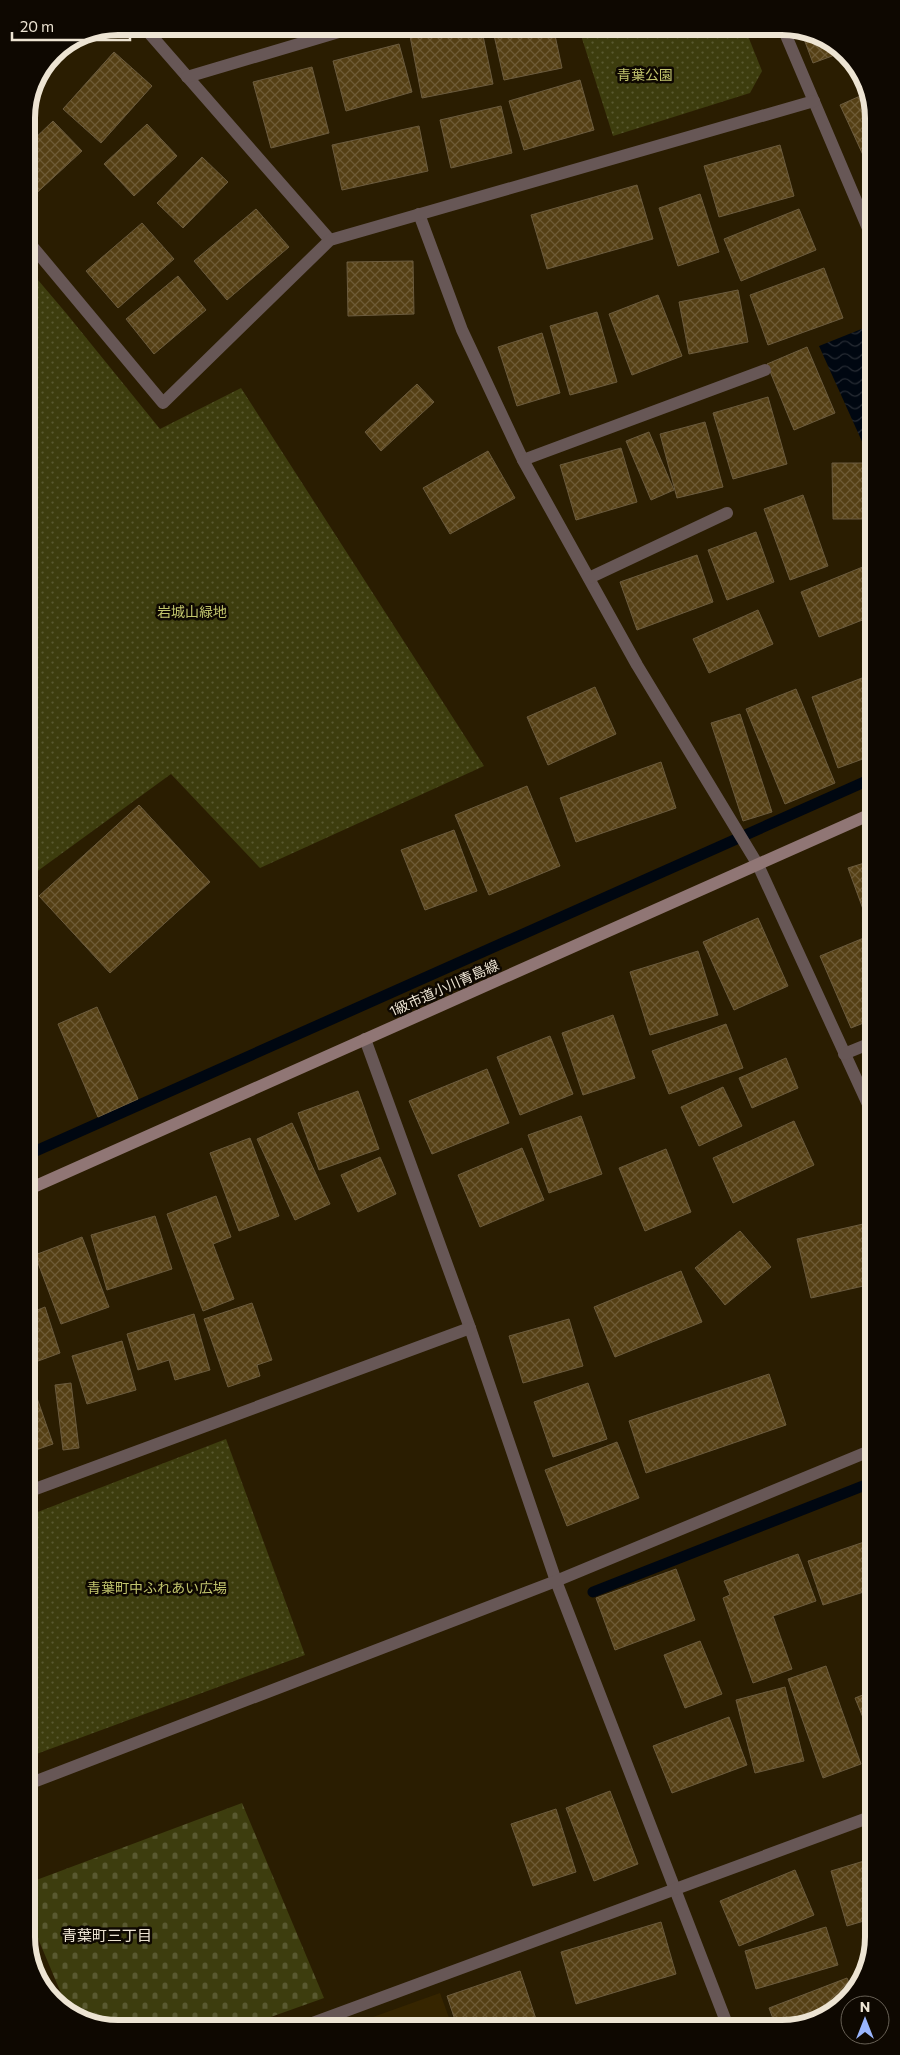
<svg xmlns="http://www.w3.org/2000/svg" width="900" height="2055" viewBox="0 0 900 2055" font-family="Commissioner,'Noto Sans JP',sans-serif">
	<defs>
		<pattern id="cemetery-stones" width="16" height="16" patternUnits="userSpaceOnUse" patternTransform="scale(1.25)"><rect width="16" height="16" fill="#3d3d0e"/><path d="M2 7V4a2 2 0 0 1 4 0v3zM10 15v-3a2 2 0 0 1 4 0v3z" fill="#595930"/></pattern>
		<pattern id="park-dots" width="8" height="8" patternUnits="userSpaceOnUse" patternTransform="scale(1.25)"><rect width="8" height="8" fill="#3d3d0e"/><path d="M2 2h.1M6 6h.1" fill="none" stroke="#595930" stroke-width="1.8" stroke-linecap="round"/></pattern>
		<pattern id="water-waves" width="16" height="10" patternUnits="userSpaceOnUse" patternTransform="scale(1.25)"><rect width="16" height="10" fill="#000711"/><path d="M0 5q4-4 8 0t8 0" fill="none" stroke="#262b33"/></pattern>
		<pattern id="building-cross-hatch" width="8" height="8" patternUnits="userSpaceOnUse" patternTransform="scale(1.25)"><rect width="8" height="8" fill="#554015"/><path d="M0 0l8 8M0 8l8-8" fill="none" stroke="#6e5b36"/></pattern>
	</defs>
	<rect width="100%" height="100%" fill="#2a1d01"/>
	<path fill="#362500" d="M440,1993L452,2026L345,2027Z"/>
	<path fill="url(#cemetery-stones)" d="M242,1803L324,1998L240,2028L112,2029L69,2012L31,1922V1882Z"/>
	<g fill="url(#park-dots)">
		<path d="M578,26H744L762,71L750,93L613,136Z"/>
		<path d="M27,267L66,313L160,429L241,388L484,766L260,868L171,774L28,878Z"/>
		<path d="M226,1439L305,1655L31,1756L30,1515Z"/>
	</g>
	<path fill="url(#water-waves)" d="M869,326L870,446H864L819,346Z"/>
	<g fill="none" stroke-linecap="round" stroke-linejoin="round">
		<g stroke="#000711" stroke-width="11">
			<path d="M29,1154L871,779"/>
			<path d="M593,1592L873,1482"/>
		</g>
	</g>
	<g fill="url(#building-cross-hatch)" stroke="#6b5b3e">
		<path d="M456,26H481L493,84L422,98L410,36Z"/>
		<path d="M492,26H553L562,68L504,80Z"/>
		<path d="M801,31L838,45L843,52L813,63Z"/>
		<path d="M71,41L72,46L60,48Z"/>
		<path d="M399,44L412,92L346,111L333,61Z"/>
		<path d="M114,52L152,86L101,143L63,109Z"/>
		<path d="M312,67L329,133L271,148L253,82Z"/>
		<path d="M580,80L594,130L524,150L509,101Z"/>
		<path d="M869,92V168L840,105Z"/>
		<path d="M501,106L512,153L451,168L440,120Z"/>
		<path d="M53,121L82,151L29,200L27,197V146Z"/>
		<path d="M147,124L177,156L134,196L104,164Z"/>
		<path d="M419,126L428,171L342,190L332,145Z"/>
		<path d="M780,145L794,196L719,217L704,166Z"/>
		<path d="M202,157L228,182L183,228L157,203Z"/>
		<path d="M637,185L653,239L547,269L531,215Z"/>
		<path d="M700,194L719,252L678,266L659,208Z"/>
		<path d="M256,209L289,247L227,300L194,261Z"/>
		<path d="M799,209L816,250L741,281L724,239Z"/>
		<path d="M142,223L174,259L118,308L86,271Z"/>
		<path d="M413,261L414,314L348,316L347,262Z"/>
		<path d="M824,268L843,318L768,345L750,295Z"/>
		<path d="M178,276L206,310L154,354L126,319Z"/>
		<path d="M738,290L748,342L689,354L679,302Z"/>
		<path d="M658,295L682,356L632,375L609,314Z"/>
		<path d="M597,312L617,382L570,395L550,326Z"/>
		<path d="M542,333L560,393L517,406L498,347Z"/>
		<path d="M807,347L835,413L794,430L767,364Z"/>
		<path d="M417,384L434,402L381,451L365,432Z"/>
		<path d="M768,397L787,464L733,479L713,413Z"/>
		<path d="M705,422L723,487L677,498L660,434Z"/>
		<path d="M649,432L674,490L651,500L626,441Z"/>
		<path d="M621,448L637,502L576,520L560,465Z"/>
		<path d="M488,451L515,498L450,534L423,488Z"/>
		<path d="M832,463H870V519H833Z"/>
		<path d="M803,495L828,566L790,580L764,509Z"/>
		<path d="M756,532L774,582L727,600L708,550Z"/>
		<path d="M697,555L713,602L637,630L620,582Z"/>
		<path d="M870,564V617L819,637L801,592Z"/>
		<path d="M758,610L773,644L709,673L693,639Z"/>
		<path d="M870,675L871,756L838,768L812,697Z"/>
		<path d="M595,687L616,734L548,765L527,717Z"/>
		<path d="M796,689L835,783L785,804L746,709Z"/>
		<path d="M740,714L772,812L743,821L711,723Z"/>
		<path d="M661,762L676,808L576,842L560,798Z"/>
		<path d="M527,786L560,866L489,895L455,815Z"/>
		<path d="M139,805L210,882L110,973L39,896Z"/>
		<path d="M454,830L477,891L425,910L401,850Z"/>
		<path d="M871,861V918L867,920L848,868Z"/>
		<path d="M758,918L788,986L734,1010L703,942Z"/>
		<path d="M871,935V1020L851,1028L820,956Z"/>
		<path d="M698,951L718,1015L650,1035L630,972Z"/>
		<path d="M97,1007L138,1099L98,1117L58,1024Z"/>
		<path d="M613,1015L635,1078L583,1095L562,1033Z"/>
		<path d="M726,1024L743,1068L669,1094L652,1051Z"/>
		<path d="M550,1036L573,1094L520,1115L497,1057Z"/>
		<path d="M786,1058L798,1088L752,1108L739,1078Z"/>
		<path d="M487,1069L509,1123L432,1154L409,1101Z"/>
		<path d="M871,1070V1082L867,1072Z"/>
		<path d="M723,1087L742,1126L699,1146L681,1107Z"/>
		<path d="M358,1091L379,1149L319,1170L298,1113Z"/>
		<path d="M581,1116L602,1174L549,1193L528,1135Z"/>
		<path d="M794,1121L814,1165L733,1203L713,1158Z"/>
		<path d="M292,1123L330,1204L295,1220L257,1139Z"/>
		<path d="M250,1138L279,1216L239,1231L210,1153Z"/>
		<path d="M522,1148L544,1200L480,1227L458,1175Z"/>
		<path d="M666,1149L691,1212L645,1231L619,1168Z"/>
		<path d="M380,1157L396,1194L358,1212L341,1175Z"/>
		<path d="M216,1196L231,1237L213,1244L234,1299L203,1311L167,1214Z"/>
		<path d="M155,1216L172,1269L107,1290L91,1235Z"/>
		<path d="M872,1222V1284L811,1298L797,1239Z"/>
		<path d="M740,1231L771,1267L725,1305L695,1268Z"/>
		<path d="M82,1237L109,1307L61,1324L35,1255Z"/>
		<path d="M681,1271L702,1322L615,1357L594,1307Z"/>
		<path d="M29,1279L36,1286L29,1293Z"/>
		<path d="M252,1303L272,1360L257,1365L260,1376L228,1387L204,1319Z"/>
		<path d="M45,1307L60,1353L30,1364V1313Z"/>
		<path d="M194,1314L210,1370L175,1380L169,1360L138,1370L127,1334Z"/>
		<path d="M569,1319L583,1366L523,1383L509,1336Z"/>
		<path d="M122,1341L136,1390L87,1404L72,1356Z"/>
		<path d="M769,1374L786,1425L646,1473L629,1421Z"/>
		<path d="M872,1375V1401L864,1379Z"/>
		<path d="M71,1383L79,1448L63,1450L55,1385Z"/>
		<path d="M588,1383L607,1439L553,1457L534,1402Z"/>
		<path d="M36,1395L53,1444L30,1452V1397Z"/>
		<path d="M617,1442L639,1498L567,1526L545,1470Z"/>
		<path d="M873,1539V1589L823,1605L808,1561Z"/>
		<path d="M798,1554L816,1601L773,1616L792,1669L753,1683L723,1598L730,1595L724,1581Z"/>
		<path d="M676,1569L695,1620L615,1650L596,1598Z"/>
		<path d="M700,1641L722,1694L685,1708L664,1655Z"/>
		<path d="M826,1666L861,1764L823,1778L788,1679Z"/>
		<path d="M785,1687L804,1761L755,1773L736,1700Z"/>
		<path d="M873,1691V1742L855,1698Z"/>
		<path d="M729,1717L747,1765L672,1793L653,1746Z"/>
		<path d="M610,1791L638,1864L594,1881L566,1808Z"/>
		<path d="M556,1809L576,1872L533,1886L511,1824Z"/>
		<path d="M874,1858V1918L847,1926L831,1871Z"/>
		<path d="M795,1870L814,1915L739,1946L720,1901Z"/>
		<path d="M661,1922L676,1974L576,2004L561,1952Z"/>
		<path d="M826,1927L838,1965L756,1989L745,1951Z"/>
		<path d="M520,1971L538,2025L457,2026L447,1996Z"/>
		<path d="M847,1978L853,1992L812,2024H775L769,2008Z"/>
	</g>
	<g fill="none" stroke-linecap="round" stroke-linejoin="round">
		<g stroke="#675756" stroke-width="12">
			<path d="M143,26L330,240"/>
			<path d="M782,26L869,231"/>
			<path d="M187,77L359,26"/>
			<path d="M419,214L462,330L523,460L765,370"/>
			<path d="M27,240L163,403L330,240L814,101"/>
			<path d="M523,460L637,665L758,865L872,1113"/>
			<path d="M589,578L727,513"/>
			<path d="M365,1039L470,1328L556,1581L727,2024"/>
			<path d="M844,1054L871,1043"/>
			<path d="M30,1491L470,1328"/>
			<path d="M31,1783L556,1581L872,1450"/>
			<path d="M31,1958L41,1981"/>
			<path d="M302,2027L873,1816"/>
		</g>
		<path stroke="#907675" stroke-width="12" d="M29,1189L871,814"/>
	</g>
	<g text-anchor="middle" stroke-width="5" stroke-linejoin="round" paint-order="stroke">
		<g font-size="14" fill="#c2c56d" stroke="#0e0801">
			<text x="645" y="80">青葉公園</text>
			<text x="192" y="617">岩城山緑地</text>
			<text x="157" y="1593">青葉町中ふれあい広場</text>
		</g>
		<g font-size="14" fill="#ede4d3" stroke="#0e0801">
			<text transform="translate(444 988) rotate(-24)" y="5">1級市道小川青島線</text>
		</g>
		<g font-size="15" fill="#ede4d3" stroke="#0e0801">
			<text x="107" y="1941">青葉町三丁目</text>
		</g>
	</g>
	<path d="M0 0H900V2055H0ZM118 35H782A83 83 0 0 1 865 118V1937A83 83 0 0 1 782 2020H118A83 83 0 0 1 35 1937V118A83 83 0 0 1 118 35Z" fill="#0e0801" fill-rule="evenodd"/>
	<path fill="none" stroke="#ede4d3" stroke-width="6" d="M118 35H782A83 83 0 0 1 865 118V1937A83 83 0 0 1 782 2020H118A83 83 0 0 1 35 1937V118A83 83 0 0 1 118 35Z"/>
	<g transform="translate(865 2020)"><circle r="24" fill="#0e0801" stroke="#676055"/>
	<path d="M0-4L9 19L0 12L-9 19Z" fill="#99b5fd"/>
	<text y="-8" font-size="14" font-weight="bold" text-anchor="middle" fill="#ede4d3">N</text>
	</g>
	<path d="M12 32v8h118v-8" fill="none" stroke="#ede4d3" stroke-width="2.5"/>
	<text x="20" y="32" font-size="15" fill="#ede4d3" stroke="#0e0801" stroke-width="4" paint-order="stroke">20 m</text>
</svg>
